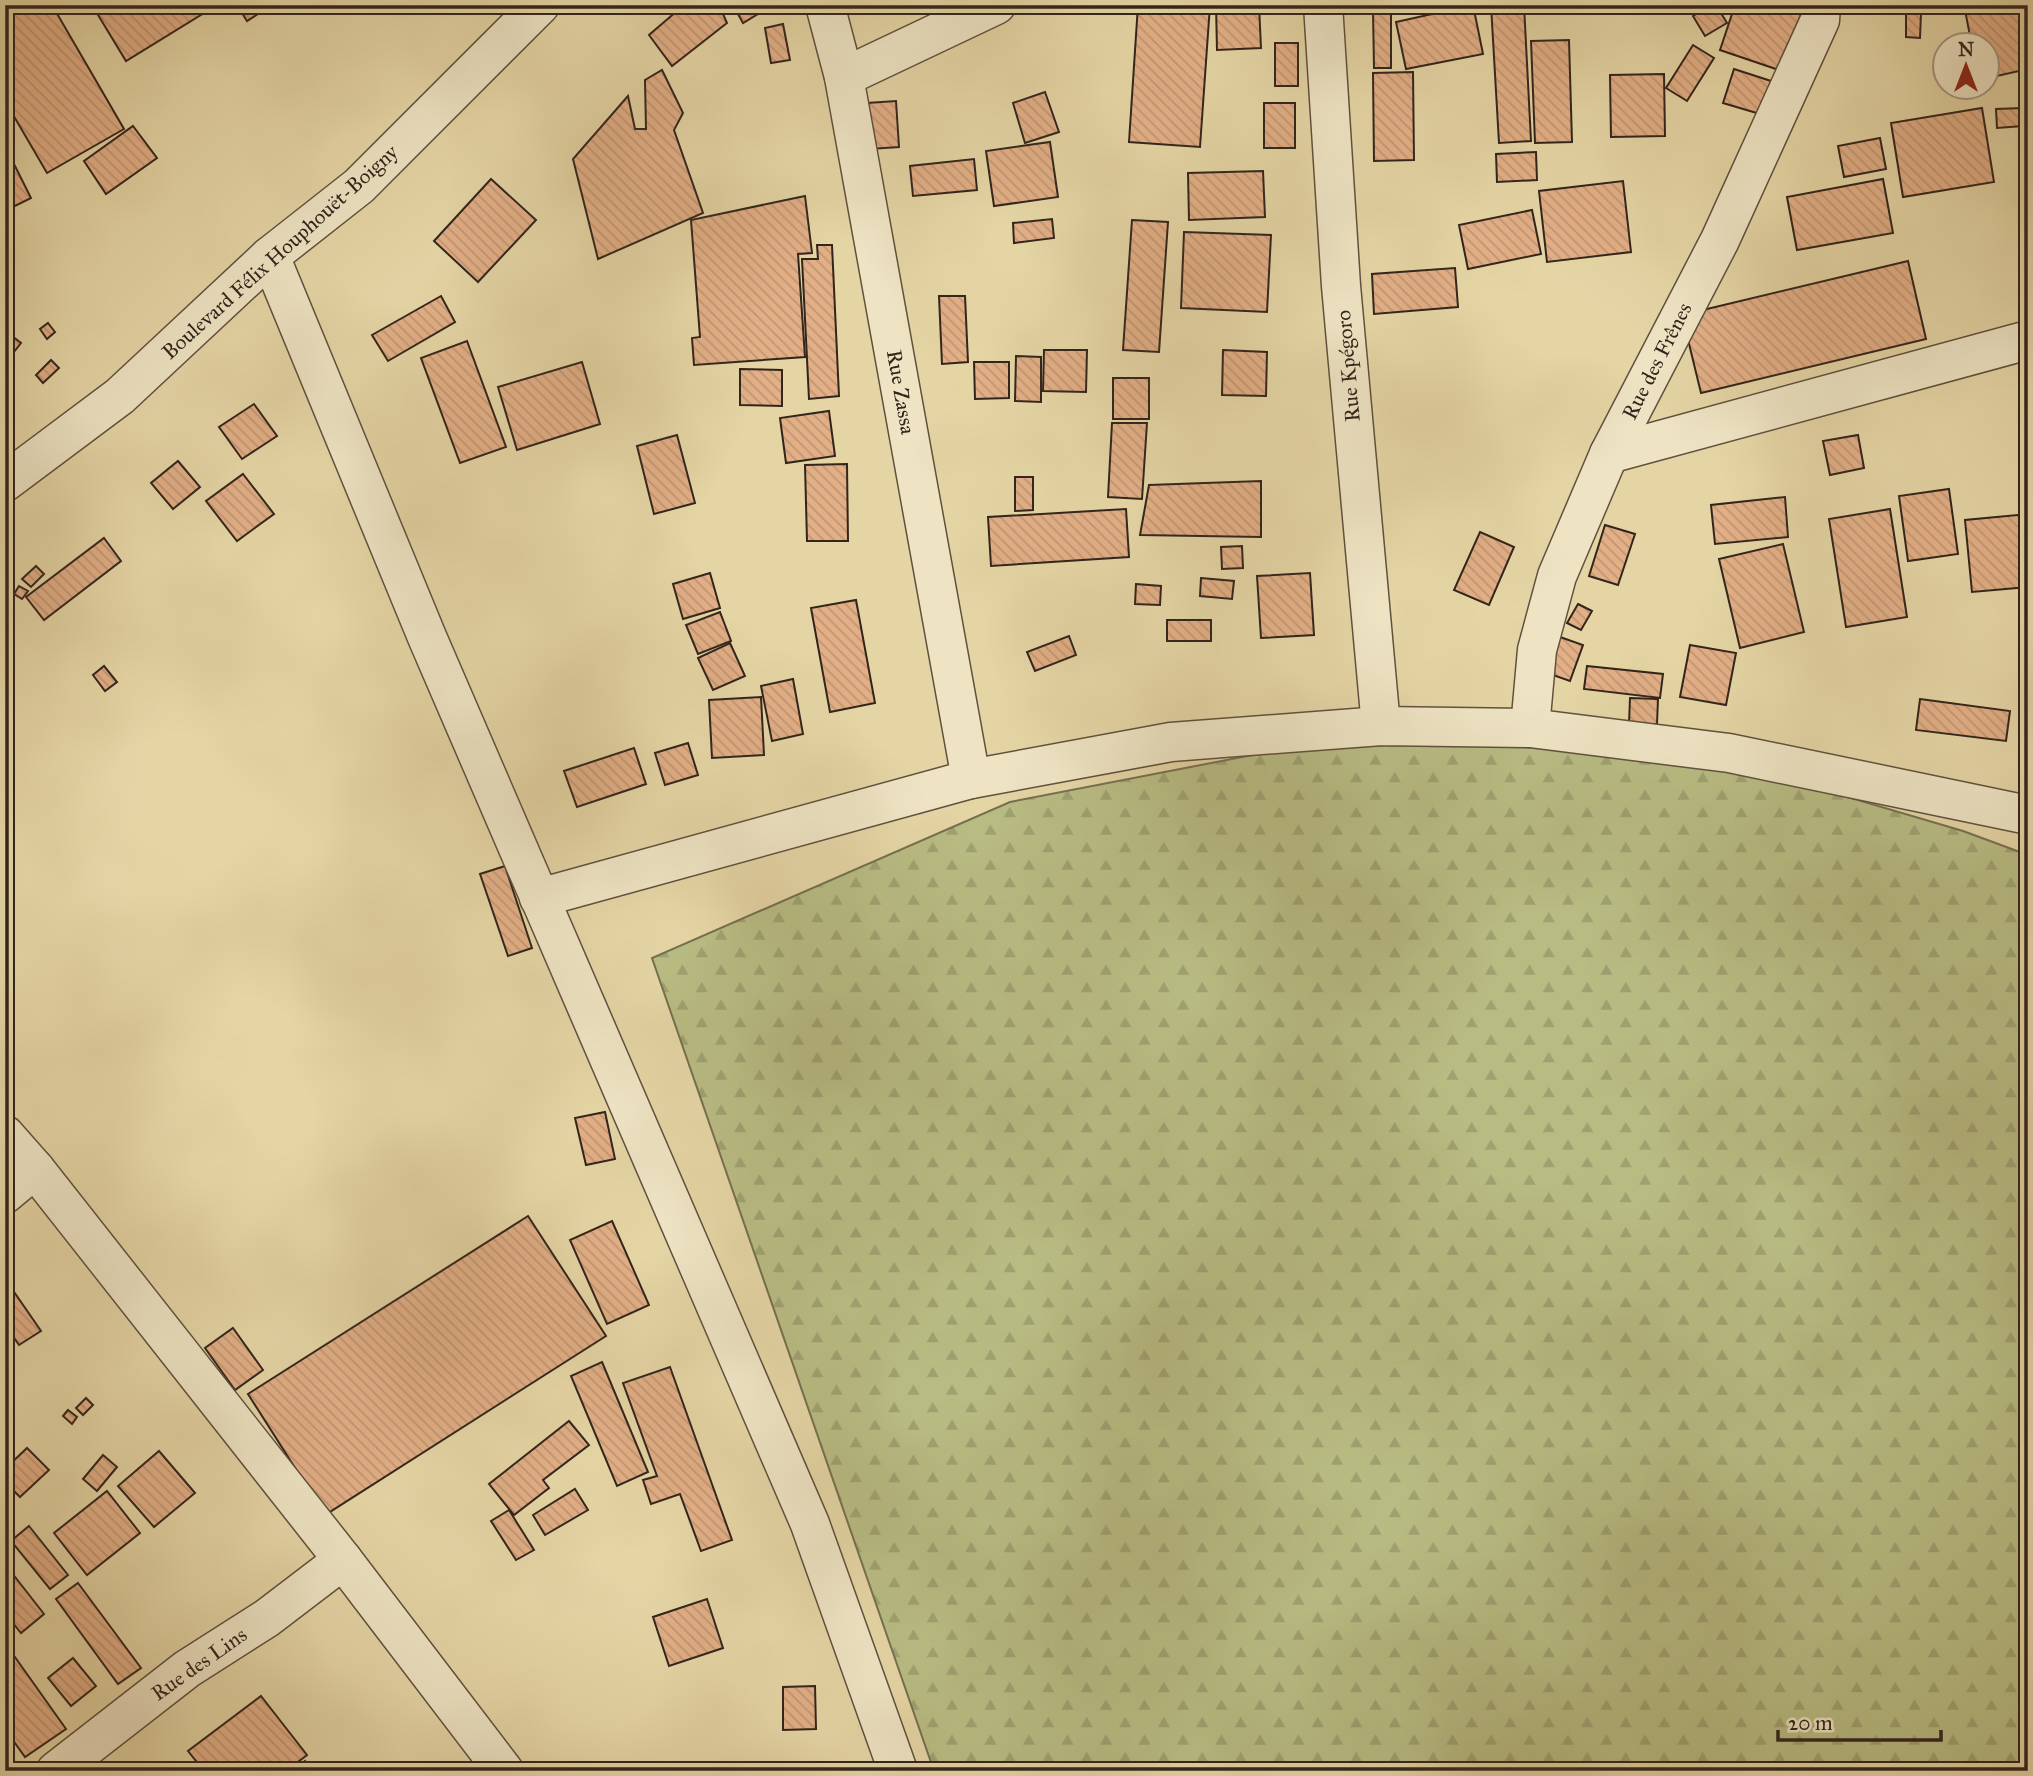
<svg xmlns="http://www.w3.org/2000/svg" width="2033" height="1776" viewBox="0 0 2033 1776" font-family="'IM FELL Great Primer',serif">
	<defs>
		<pattern id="forest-firs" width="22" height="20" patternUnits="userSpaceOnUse" patternTransform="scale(1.75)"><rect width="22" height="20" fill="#b8bc83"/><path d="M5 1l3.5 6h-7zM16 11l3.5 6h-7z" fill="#9fa171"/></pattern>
		<pattern id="building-back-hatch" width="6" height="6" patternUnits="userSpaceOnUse" patternTransform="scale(1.75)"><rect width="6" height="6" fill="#e2af86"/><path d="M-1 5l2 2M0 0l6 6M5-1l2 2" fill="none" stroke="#c29673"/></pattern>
	</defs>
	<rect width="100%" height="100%" fill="#e5d5a5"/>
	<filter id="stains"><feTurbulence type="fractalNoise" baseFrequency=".00286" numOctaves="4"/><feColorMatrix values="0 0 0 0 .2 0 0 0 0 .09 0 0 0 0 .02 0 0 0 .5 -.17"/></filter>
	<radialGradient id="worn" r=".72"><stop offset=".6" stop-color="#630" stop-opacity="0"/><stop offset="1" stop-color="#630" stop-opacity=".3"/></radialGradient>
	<path fill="url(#forest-firs)" stroke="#757050" stroke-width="2" d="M1532,743L1729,762L1963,831L2028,855V1771H934L652,958L1010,802L1304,745Z"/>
	<g fill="url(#building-back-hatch)" stroke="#32251c" stroke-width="2">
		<path d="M5,5H52L124,129L47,173L5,101Z"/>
		<path d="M92,5H217L126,61Z"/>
		<path d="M237,5H272L247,21Z"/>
		<path d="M684,5H719L727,23L672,66L649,35Z"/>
		<path d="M733,5H773L743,23Z"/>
		<path d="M1138,5H1210L1200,147L1129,142Z"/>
		<path d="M1216,5H1259L1261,48L1217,50Z"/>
		<path d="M1473,5L1483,54L1406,69L1396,22Z"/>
		<path d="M1491,5H1524L1531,141L1499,143Z"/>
		<path d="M1710,5H1716L1727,23L1705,36L1693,16Z"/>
		<path d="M1735,5H1804L1782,71L1720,50Z"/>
		<path d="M1964,5H2028V69L1988,78V46H1972Z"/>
		<path d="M1373,11H1391V68H1374Z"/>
		<path d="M1906,13H1921L1920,38L1906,37Z"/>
		<path d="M783,24L790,60L771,63L765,28Z"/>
		<path d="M1569,40L1572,142L1535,143L1531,41Z"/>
		<rect x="1275" y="43" width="23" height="43"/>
		<path d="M1693,45L1714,58L1687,101L1666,88Z"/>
		<path d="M1734,69L1771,81L1760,114L1723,103Z"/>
		<path d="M662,70L683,113L674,130L703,213L598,259L573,159L628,96L635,129H646L645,80Z"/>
		<path d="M1413,72L1414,160L1374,161L1373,73Z"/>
		<path d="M1664,74L1665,136L1611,137L1610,75Z"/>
		<path d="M1045,92L1059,132L1025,143L1013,103Z"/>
		<path d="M896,101L899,147L870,149L867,103Z"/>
		<rect x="1264" y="103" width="31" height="45"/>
		<path d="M1982,108L1994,182L1903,197L1891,123Z"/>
		<path d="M2022,108L2023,126L1997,128L1996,109Z"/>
		<path d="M133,126L157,158L106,194L84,161Z"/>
		<path d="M1880,138L1886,169L1844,177L1838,146Z"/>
		<path d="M1050,142L1058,197L994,206L986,151Z"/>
		<path d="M5,146L31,198L5,211Z"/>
		<path d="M1536,152L1537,180L1497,182L1496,154Z"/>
		<path d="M974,159L977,190L913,196L910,166Z"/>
		<path d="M1263,171L1265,217L1189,220L1188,173Z"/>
		<path d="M491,179L536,220L478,282L434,241Z"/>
		<path d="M1883,179L1893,233L1797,250L1787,197Z"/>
		<path d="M1623,181L1631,252L1547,262L1539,191Z"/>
		<path d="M805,196L812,253L798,254L805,357L694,365L692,338L700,337L691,220Z"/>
		<path d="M1532,210L1541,254L1468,269L1459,225Z"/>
		<path d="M1052,219L1054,238L1014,243L1013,223Z"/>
		<path d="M1132,220L1168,222L1159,352L1123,350Z"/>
		<path d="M1184,232L1271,235L1267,312L1181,308Z"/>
		<path d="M817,245H832L839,396L809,399L802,259H818Z"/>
		<path d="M1908,261L1926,339L1701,393L1682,315Z"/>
		<path d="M1455,268L1458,307L1374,314L1372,274Z"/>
		<path d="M441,296L455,322L388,361L372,335Z"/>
		<path d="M939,296H965L968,362L942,364Z"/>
		<path d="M48,323L55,332L47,339L40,329Z"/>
		<path d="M12,336L21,343L14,352L5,346Z"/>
		<path d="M467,341L506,447L460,463L421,358Z"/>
		<path d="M1044,350H1087L1086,392L1043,391Z"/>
		<path d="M1223,350L1267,352L1266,396L1222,395Z"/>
		<path d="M1016,356L1041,357V402L1015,401Z"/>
		<path d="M51,360L59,368L43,383L36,375Z"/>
		<path d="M582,362L600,424L517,450L498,387Z"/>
		<path d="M974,362H1009V398L975,399Z"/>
		<path d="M740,369L782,370V406L740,405Z"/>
		<rect x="1113" y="378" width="36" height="41"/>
		<path d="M254,404L277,436L242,459L219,427Z"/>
		<path d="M829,411L835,456L786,463L780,418Z"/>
		<path d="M1112,423H1147L1142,499L1108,497Z"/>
		<path d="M677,435L695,503L654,514L637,446Z"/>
		<path d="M1858,435L1864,468L1830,475L1823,441Z"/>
		<path d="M178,461L200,487L173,509L151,483Z"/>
		<path d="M847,464L848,541H807L805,465Z"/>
		<path d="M243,474L274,514L237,541L206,501Z"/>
		<path d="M1015,477H1033V510L1015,511Z"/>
		<path d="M1261,481V537L1140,535L1149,485Z"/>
		<path d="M1949,489L1958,554L1908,561L1899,496Z"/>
		<path d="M1785,497L1788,537L1715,544L1711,505Z"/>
		<path d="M1126,509L1129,557L991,566L988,517Z"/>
		<path d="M1890,509L1907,617L1846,627L1829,519Z"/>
		<path d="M2028,514V587L1972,592L1965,520Z"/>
		<path d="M1605,525L1635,534L1618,585L1589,576Z"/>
		<path d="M1480,532L1514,547L1489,605L1454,590Z"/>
		<path d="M104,538L121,561L44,620L26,597Z"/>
		<path d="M1783,544L1804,632L1740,648L1719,559Z"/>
		<path d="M1242,546L1243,568L1222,569L1221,547Z"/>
		<path d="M36,566L44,574L31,587L22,579Z"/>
		<path d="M710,573L720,608L683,619L673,584Z"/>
		<path d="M1310,573L1314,635L1261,638L1257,576Z"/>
		<path d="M1201,578L1234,581L1232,599L1200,596Z"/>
		<path d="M1136,584L1161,586L1160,605L1135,604Z"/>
		<path d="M19,586L28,591L22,599L14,594Z"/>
		<path d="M856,600L875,703L830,712L811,608Z"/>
		<path d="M1578,604L1592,611L1581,630L1567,623Z"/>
		<path d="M720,612L731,641L698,654L686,625Z"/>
		<rect x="1167" y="620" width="44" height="21"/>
		<path d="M1069,636L1076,655L1035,671L1027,652Z"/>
		<path d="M1560,637L1583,645L1570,681L1547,673Z"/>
		<path d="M730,643L745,676L713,690L698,658Z"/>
		<path d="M1690,645L1736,653L1726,705L1680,697Z"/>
		<path d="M104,666L117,682L105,691L93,675Z"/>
		<path d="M1587,666L1663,674L1660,698L1584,689Z"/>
		<path d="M793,679L803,734L772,741L761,686Z"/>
		<path d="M761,697L764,755L712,758L709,700Z"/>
		<path d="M1630,698L1658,699L1657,724H1629Z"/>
		<path d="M1920,699L2010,711L2006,741L1916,730Z"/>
		<path d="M688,743L698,775L665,785L655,753Z"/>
		<path d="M634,748L646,784L577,807L564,771Z"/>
		<path d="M505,866L532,948L508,956L480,874Z"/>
		<path d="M605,1112L615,1159L586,1165L575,1118Z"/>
		<path d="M528,1216L606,1336L325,1515L248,1394Z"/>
		<path d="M612,1221L649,1305L607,1324L570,1240Z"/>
		<path d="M10,1286L41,1331L19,1345L5,1325V1289Z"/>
		<path d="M233,1328L263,1370L235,1390L205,1348Z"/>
		<path d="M602,1362L648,1472L617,1486L571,1376Z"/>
		<path d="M670,1367L732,1540L701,1551L680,1494L651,1504L643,1480L657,1476L623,1383Z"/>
		<path d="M86,1398L93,1405L83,1415L76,1408Z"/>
		<path d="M68,1410L77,1417L72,1424L63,1416Z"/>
		<path d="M569,1421L589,1445L543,1480L549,1488L514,1515L489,1484Z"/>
		<path d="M27,1448L49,1470L20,1497L5,1482V1469Z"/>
		<path d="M159,1451L195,1493L154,1527L118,1486Z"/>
		<path d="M103,1455L117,1467L97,1491L83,1479Z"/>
		<path d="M575,1489L588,1510L545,1535L533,1515Z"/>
		<path d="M107,1491L140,1533L87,1575L54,1533Z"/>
		<path d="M509,1510L534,1550L516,1560L491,1521Z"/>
		<path d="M29,1526L68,1575L50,1589L11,1541Z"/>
		<path d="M5,1564L44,1614L21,1633L5,1613Z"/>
		<path d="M78,1583L141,1668L118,1684L56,1599Z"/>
		<path d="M707,1599L723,1648L669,1666L653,1617Z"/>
		<path d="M5,1643L66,1729L25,1757L5,1729Z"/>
		<path d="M73,1658L96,1686L71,1706L48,1678Z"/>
		<path d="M815,1686L816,1729L783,1730V1687Z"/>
		<path d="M261,1696L307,1755L286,1771H204L188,1751Z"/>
		<path d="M305,1761L312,1771H293Z"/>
	</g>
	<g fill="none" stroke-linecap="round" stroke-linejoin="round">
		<defs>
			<g id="minor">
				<path d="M825,5L844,77L971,779"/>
				<path d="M1323,5L1341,286L1381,726"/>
				<path d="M844,77L996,5"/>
				<path d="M270,256L427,637L810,1524L898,1771"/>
				<path d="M1609,454L2028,340"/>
				<path d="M5,482L120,396L270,256L359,186L540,5"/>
				<path d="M1530,728L1537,650L1557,576L1609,454L1720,240L1820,20L1821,5"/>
				<path d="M539,898L971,779L1171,742L1381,726L1530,728L1729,753L2028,815"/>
				<path d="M5,1135L35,1169L343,1560L504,1771"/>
				<path d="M5,1194L35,1169"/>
				<path d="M56,1771L187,1669L267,1618L343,1560"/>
			</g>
		</defs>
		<use href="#minor" stroke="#5f513e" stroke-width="41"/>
		<use href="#minor" stroke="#eee4c4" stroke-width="38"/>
	</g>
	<g text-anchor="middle" stroke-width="5" stroke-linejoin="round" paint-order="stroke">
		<g font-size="21" fill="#32251c" stroke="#eee4c4">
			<text transform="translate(280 252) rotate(-42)" y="7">Boulevard Félix Houphouët-Boigny</text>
			<text transform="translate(1657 361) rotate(-63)" y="7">Rue des Frênes</text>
			<text transform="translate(1348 366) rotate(-95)" y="7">Rue Kpégoro</text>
			<text transform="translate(901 392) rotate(80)" y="7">Rue Zassa</text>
			<text transform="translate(199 1664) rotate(-35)" y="7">Rue des Lins</text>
		</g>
	</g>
	<rect width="2033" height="1776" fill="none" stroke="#e5d5a5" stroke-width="28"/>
	<rect x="7" y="7" width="2019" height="1762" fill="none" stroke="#32251c" stroke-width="3.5"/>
	<rect x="14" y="14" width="2005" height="1748" fill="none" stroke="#32251c" stroke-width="2"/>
	<g transform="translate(1966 66)"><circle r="33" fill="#eee4c4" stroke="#a39881" stroke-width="2"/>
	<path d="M0-5L12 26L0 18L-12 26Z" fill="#8f2418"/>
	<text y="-10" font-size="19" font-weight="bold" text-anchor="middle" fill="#32251c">N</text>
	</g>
	<path d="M1778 1730v10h163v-10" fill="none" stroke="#32251c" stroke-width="3.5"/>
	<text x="1788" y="1730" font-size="21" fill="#32251c" stroke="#eee4c4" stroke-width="5" paint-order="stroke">20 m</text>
	<rect width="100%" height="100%" filter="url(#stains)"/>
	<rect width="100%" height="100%" fill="url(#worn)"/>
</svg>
